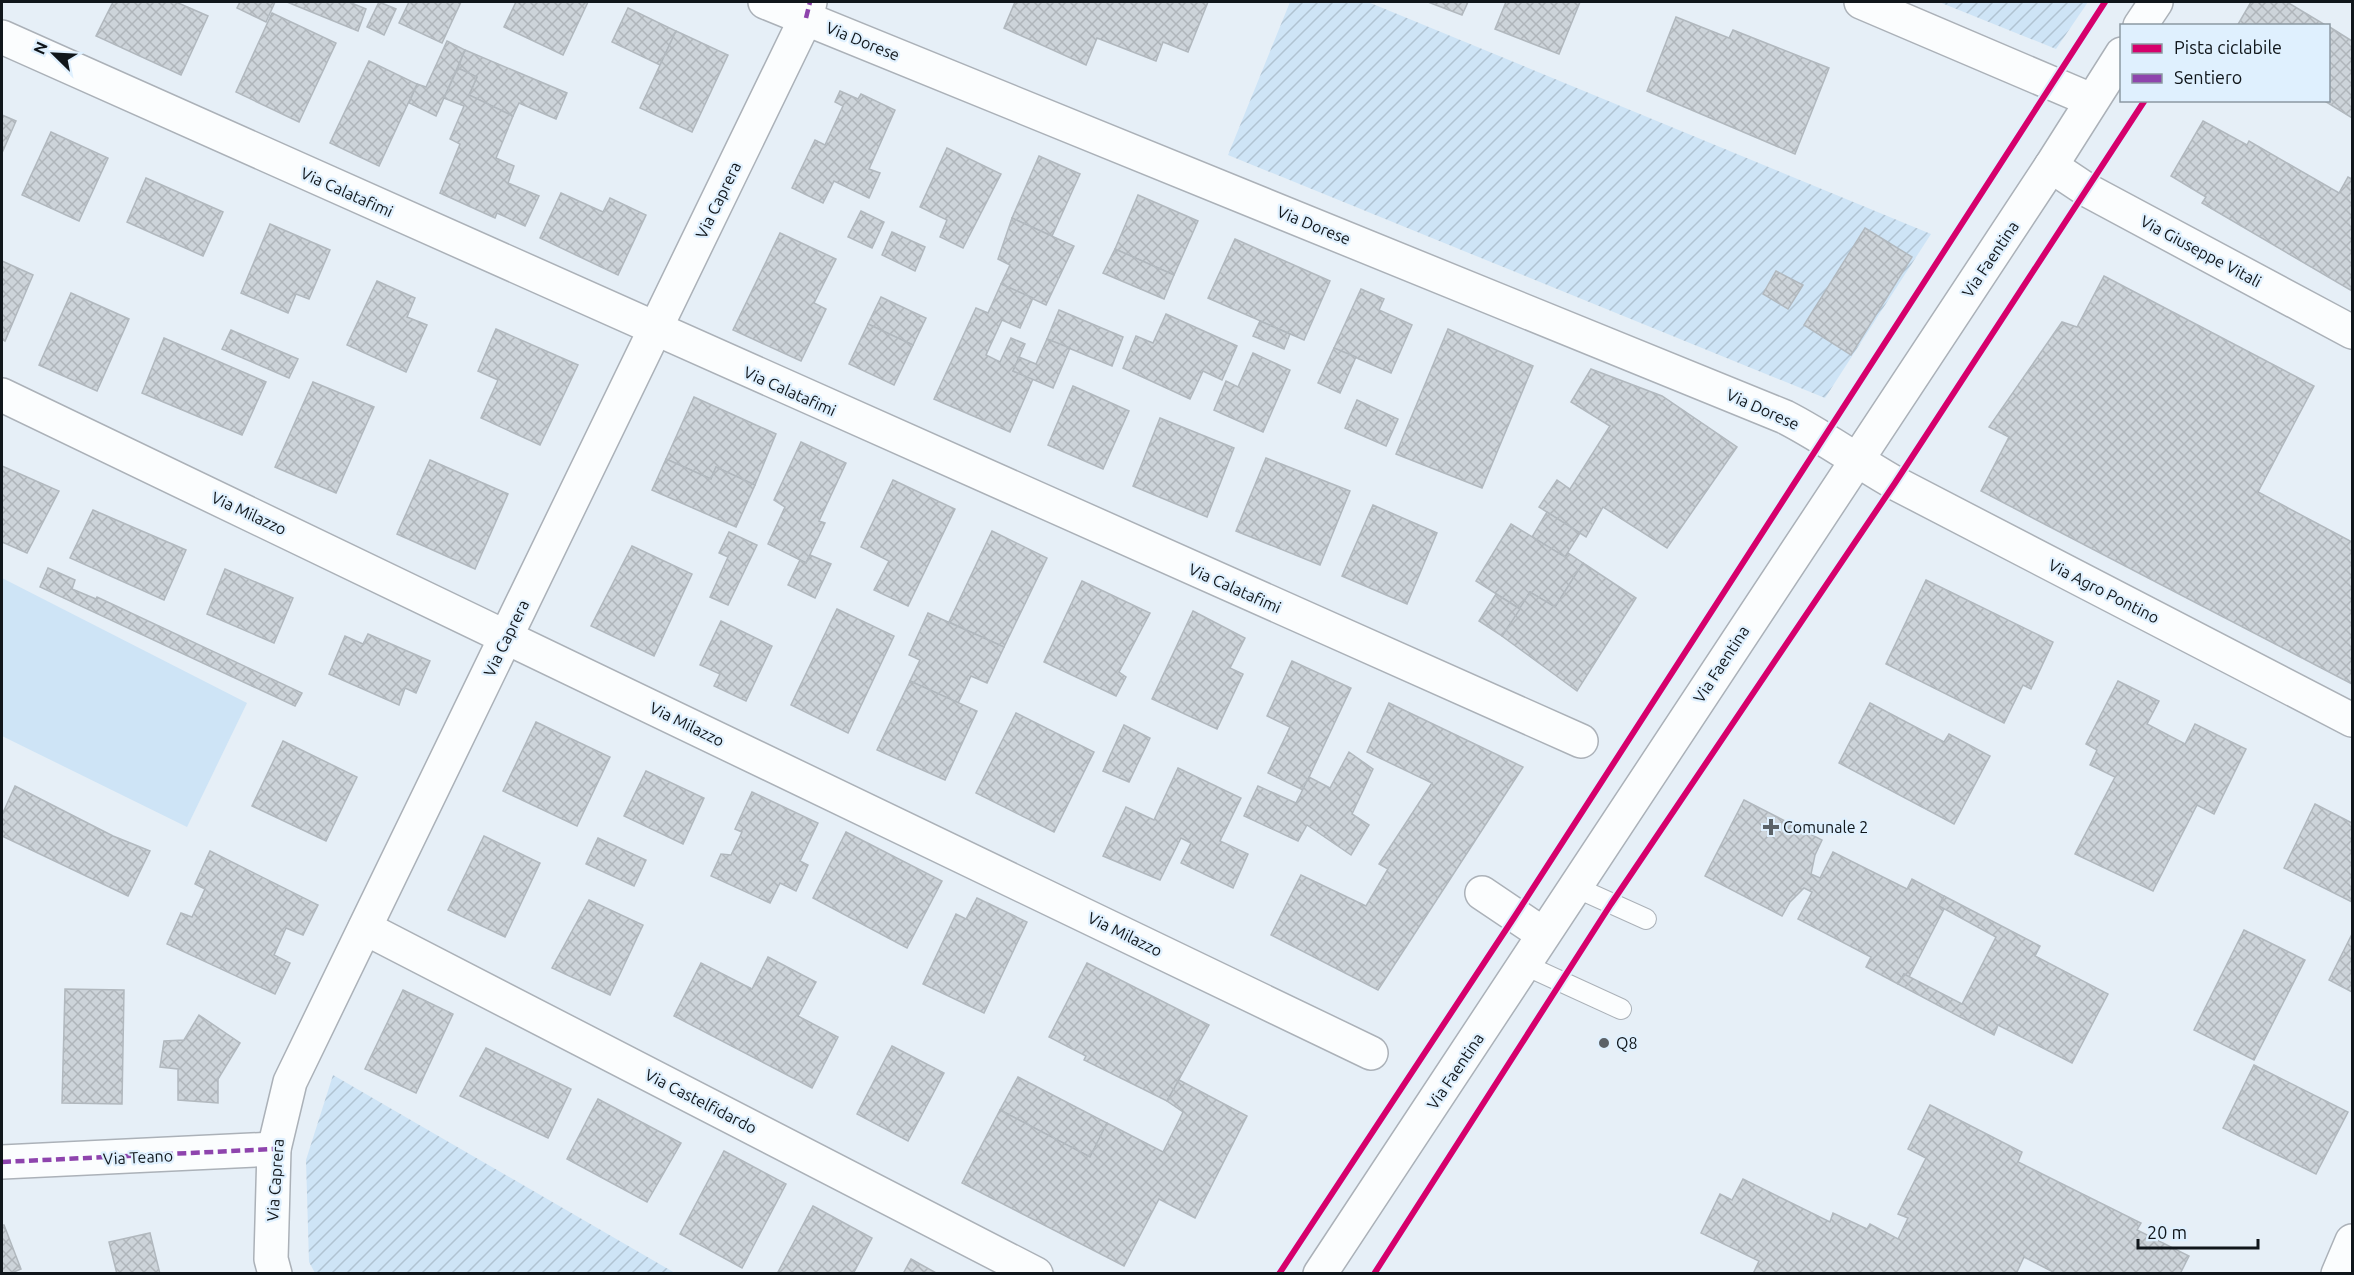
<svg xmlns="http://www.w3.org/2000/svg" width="2354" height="1275" viewBox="0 0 2354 1275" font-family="Ubuntu,sans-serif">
	<defs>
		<pattern id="garden-furrows" width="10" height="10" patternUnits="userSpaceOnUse" patternTransform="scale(1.5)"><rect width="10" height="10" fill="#cee4f6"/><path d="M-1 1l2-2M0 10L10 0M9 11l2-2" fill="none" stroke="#b0c3d2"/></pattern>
		<pattern id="building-cross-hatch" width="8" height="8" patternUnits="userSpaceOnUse" patternTransform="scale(1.5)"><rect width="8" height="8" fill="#cdd4da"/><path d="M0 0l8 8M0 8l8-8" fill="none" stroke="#afb5ba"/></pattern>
	</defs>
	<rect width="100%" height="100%" fill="#e6eff7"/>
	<path fill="#cee4f6" d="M2,578L247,703L187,827L2,736Z"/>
	<g fill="url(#garden-furrows)">
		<path d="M1290,2H1368L1931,234L1825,398L1228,155Z"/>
		<path d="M1939,2H2088L2056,49Z"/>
		<path d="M333,1075L675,1273H315L309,1262L306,1160Z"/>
	</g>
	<g fill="url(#building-cross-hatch)" stroke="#b1b8be" stroke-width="1.5">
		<path d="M113,2H176L208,16L181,75L96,36Z"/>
		<path d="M240,2H275L266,22L237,8Z"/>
		<path d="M287,2H349L366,9L358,31Z"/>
		<path d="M379,2L396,9L384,35L367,27Z"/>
		<path d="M409,2H461L442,43L399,23Z"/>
		<path d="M516,2H588L563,55L504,27Z"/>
		<path d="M1015,2H1208L1188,52L1163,42L1156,61L1097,38L1086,65L1004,28Z"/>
		<path d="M1428,2H1468L1462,15Z"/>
		<path d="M1506,2H1580L1559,54L1495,29Z"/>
		<path d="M2251,2H2287L2327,26H2237Z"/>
		<path d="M628,8L676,31L660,65L612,42Z"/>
		<path d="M272,13L336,43L299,122L236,92Z"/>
		<path d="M1676,17L1729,38L1733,30L1829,68L1795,154L1647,91Z"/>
		<path d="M2328,26L2352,41V118L2323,100H2328Z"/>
		<path d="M676,31L728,55L692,132L640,108Z"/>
		<path d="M447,41L465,50L436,116L409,103L417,84L426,87Z"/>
		<path d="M465,50L567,93L556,119L519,103L513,116L469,95L477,77L458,68Z"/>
		<path d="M369,61L417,84L379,166L330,143Z"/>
		<path d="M458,68L477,77L469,95L513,116L496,158L514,166L508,183L539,196L525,226L497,213L495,218L440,193L460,144L450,139L464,106L444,98Z"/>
		<path d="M840,91L858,99L861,94L895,110L869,169L880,173L869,198L834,181L823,203L792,188L815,140L825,145L843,106L835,102Z"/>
		<path d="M2,115L16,121L2,153Z"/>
		<path d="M2203,121L2247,145L2249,141L2339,193L2348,177L2352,179V291L2202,203L2206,197L2171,176Z"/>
		<path d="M51,132L108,158L79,221L22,195Z"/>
		<path d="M947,148L1001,174L963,248L940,237L947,220L920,207Z"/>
		<path d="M1039,156L1080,174L1052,236L1012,218Z"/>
		<path d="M146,178L223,212L203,256L127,222Z"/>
		<path d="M561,193L603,212L610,198L646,215L618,275L540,238Z"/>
		<path d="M1138,195L1198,221L1174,275L1115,249Z"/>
		<path d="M861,211L884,222L872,248L848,237Z"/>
		<path d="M1012,218L1074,246L1046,305L1001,284L1010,265L998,259Z"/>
		<path d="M270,224L330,250L309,299L296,294L288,313L241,293Z"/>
		<path d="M1865,228L1912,257L1851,355L1804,325Z"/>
		<path d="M892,232L925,247L915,271L882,255Z"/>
		<path d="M780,233L836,259L814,303L826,309L801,361L733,330Z"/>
		<path d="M1235,239L1330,281L1304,340L1208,298Z"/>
		<path d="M1115,249L1174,275L1164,299L1103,273Z"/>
		<path d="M2,261L33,275L5,341L2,339Z"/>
		<path d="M1776,271L1803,285L1788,309L1763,294Z"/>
		<path d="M2104,276L2314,386L2258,492L2352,542V684L1981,491L2009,437L1989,427L2062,322L2077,327Z"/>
		<path d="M377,281L415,298L407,317L427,325L406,372L347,345Z"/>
		<path d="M1001,284L1033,298L1020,328L1002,320L986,355L1000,362L1011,338L1025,344L1013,371L1033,379L1010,432L934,399L976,308L988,313Z"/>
		<path d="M1361,289L1384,299L1379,310L1412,325L1391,373L1334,348Z"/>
		<path d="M71,293L129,319L97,391L39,365Z"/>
		<path d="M881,297L926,318L913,345L868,324Z"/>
		<path d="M1059,310L1123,337L1112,366L1047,339Z"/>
		<path d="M1166,314L1237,346L1222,380L1203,371L1190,399L1123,368L1136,336L1153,343Z"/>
		<path d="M1260,321L1290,334L1284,349L1253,336Z"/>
		<path d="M868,324L913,345L894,385L849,364Z"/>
		<path d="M496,329L578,365L540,445L481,418L498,380L478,371Z"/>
		<path d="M1448,329L1533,366L1482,488L1396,454Z"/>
		<path d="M231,330L298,359L289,378L222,349Z"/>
		<path d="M164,338L266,382L242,435L142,393Z"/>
		<path d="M1047,339L1070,348L1053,388L1013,371L1019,357L1036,364Z"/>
		<path d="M1334,348L1356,357L1340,393L1318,383Z"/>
		<path d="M1253,353L1290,370L1263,432L1214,410L1226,381L1238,387Z"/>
		<path d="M1591,369L1662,396L1737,447L1667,548L1603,507L1586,537L1539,507L1557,480L1570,489L1610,426L1571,402Z"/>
		<path d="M313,382L374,407L336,493L275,467Z"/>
		<path d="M1073,386L1129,411L1103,469L1048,445Z"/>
		<path d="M694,397L776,434L755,485L716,467L711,479L666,459Z"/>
		<path d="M1357,400L1398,419L1386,446L1345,428Z"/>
		<path d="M1160,418L1234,448L1207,517L1133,486Z"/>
		<path d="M801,442L846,463L819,521L825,523L806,563L768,544L785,507L774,500Z"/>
		<path d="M1266,458L1350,491L1320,565L1236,531Z"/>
		<path d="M666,459L711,479L716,467L755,485L736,527L652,490Z"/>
		<path d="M430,460L508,494L475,569L397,534Z"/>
		<path d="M2,466L59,491L27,553L2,542Z"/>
		<path d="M893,480L955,509L908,606L874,590L889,561L861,547Z"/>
		<path d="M1373,505L1437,533L1407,604L1342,576Z"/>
		<path d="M93,510L186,550L164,600L70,558Z"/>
		<path d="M1547,512L1580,533L1565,557L1532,537Z"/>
		<path d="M1511,524L1565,557L1568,553L1583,563L1555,607L1530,592L1520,609L1476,581Z"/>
		<path d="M992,531L1047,558L1004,647L949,622Z"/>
		<path d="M729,532L757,545L728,605L710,597L728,557L719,553Z"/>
		<path d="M632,546L692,574L654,656L591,626Z"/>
		<path d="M810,555L831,564L815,598L788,585L800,560L806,563Z"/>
		<path d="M1583,563L1636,598L1577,691L1502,636L1530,592L1555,607Z"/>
		<path d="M48,568L75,580L72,589L96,599L97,597L302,693L295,706L40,587Z"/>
		<path d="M225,569L293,598L274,643L207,614Z"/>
		<path d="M1926,580L2053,642L2031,689L2023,685L2004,723L1886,664Z"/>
		<path d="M1082,581L1150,613L1119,672L1126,677L1116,696L1044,662Z"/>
		<path d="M1496,594L1520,609L1502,636L1479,621Z"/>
		<path d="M837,609L894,636L848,733L791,705Z"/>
		<path d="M1193,611L1245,638L1230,668L1243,674L1217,729L1152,699Z"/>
		<path d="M928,613L1004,647L987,683L971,676L958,703L910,681L920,660L909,655Z"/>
		<path d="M721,621L772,646L746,701L714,686L720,674L700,665Z"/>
		<path d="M368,634L430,661L416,693L405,688L399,705L329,674L345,636L363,644Z"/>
		<path d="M1292,661L1351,688L1303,790L1268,773L1290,727L1267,716Z"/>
		<path d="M910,681L977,711L945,780L877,750Z"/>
		<path d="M2118,681L2159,701L2147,724L2185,744L2195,724L2246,749L2214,814L2197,805L2153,891L2075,854L2115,777L2090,765L2097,750L2086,744Z"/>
		<path d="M1389,703L1523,767L1378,990L1271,935L1301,875L1366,906L1388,869L1379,864L1432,783L1367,752Z"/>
		<path d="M1870,703L1944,742L1949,734L1990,756L1954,824L1839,763Z"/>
		<path d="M1016,713L1094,752L1054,832L976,793Z"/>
		<path d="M536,722L610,757L577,826L503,791Z"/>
		<path d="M1124,725L1150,738L1129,782L1103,771Z"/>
		<path d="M283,741L357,777L326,841L252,806Z"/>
		<path d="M1349,752L1373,769L1352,814L1369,825L1351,855L1307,825L1298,841L1244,816L1258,786L1296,803L1309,777L1330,788Z"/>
		<path d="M1178,768L1241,798L1220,841L1248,854L1233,888L1181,863L1191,843L1181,838L1160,880L1103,856L1126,807L1154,820Z"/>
		<path d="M646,771L704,798L683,844L624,816Z"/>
		<path d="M15,786L113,836L150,851L128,896L2,836V815Z"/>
		<path d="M752,792L818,823L800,861L808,865L796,891L780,883L770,903L711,876L721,854L731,855L742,832L735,829Z"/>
		<path d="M1744,800L1822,840L1815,855L1811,874L1820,878L1833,852L1907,889L1912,879L1944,896L1939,906L1944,909L1909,977L1904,974L1898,984L1866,967L1871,957L1798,919L1812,892L1804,888L1790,902L1782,916L1705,876Z"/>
		<path d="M2315,804L2352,823V902L2284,868Z"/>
		<path d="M846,832L942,881L907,948L813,898Z"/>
		<path d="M484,836L540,863L505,937L448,910Z"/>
		<path d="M598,838L646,860L634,886L586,864Z"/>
		<path d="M210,851L318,905L303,935L286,928L274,955L290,963L275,994L167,944L181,913L192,917L205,889L195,884Z"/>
		<path d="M1944,896L2040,946L2035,956L2108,994L2072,1063L1998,1025L1994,1035L1898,984L1904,974L1962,1004L1996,937L1939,906Z"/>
		<path d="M977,898L1027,922L984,1013L923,984L956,914L966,919Z"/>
		<path d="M589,900L643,925L610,995L552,968Z"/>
		<path d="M2244,930L2305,960L2254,1060L2194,1030Z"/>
		<path d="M2352,934V992L2329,980Z"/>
		<path d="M768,957L816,982L798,1016L838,1037L812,1088L674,1016L701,963L752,989Z"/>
		<path d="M1087,963L1209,1025L1167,1101L1084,1060L1086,1056L1049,1037Z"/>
		<path d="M65,989L124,990L122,1104L62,1103Z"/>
		<path d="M403,990L453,1014L416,1093L365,1069Z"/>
		<path d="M199,1015L240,1043L218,1079V1103L178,1100V1069L160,1067L164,1041L184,1040Z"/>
		<path d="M892,1046L944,1073L908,1141L857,1114Z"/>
		<path d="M486,1048L571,1089L548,1138L460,1096Z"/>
		<path d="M2254,1065L2348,1112L2316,1174L2223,1128Z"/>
		<path d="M1018,1077L1107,1123L1090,1157L1000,1110Z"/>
		<path d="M1179,1080L1247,1116L1195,1218L1159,1199L1124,1266L962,1183L1000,1110L1090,1157L1107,1123L1163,1152L1183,1112L1167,1101Z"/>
		<path d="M598,1099L681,1143L647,1202L567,1159Z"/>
		<path d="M1930,1105L2022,1152L2018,1162L2141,1223L2137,1230L2189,1256L2180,1274H2057L2024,1257L2016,1274H1753L1759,1261L1701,1233L1720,1194L1732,1200L1743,1179L1830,1222L1833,1213L1867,1229L1870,1224L1898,1239L1908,1218L1898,1214L1926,1158L1908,1149Z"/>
		<path d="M724,1151L786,1184L742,1268L680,1234Z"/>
		<path d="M813,1206L872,1238L853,1274H777Z"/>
		<path d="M2,1225H4L21,1269L9,1274H2Z"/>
		<path d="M150,1233L160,1274H117L109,1242Z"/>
		<path d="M911,1259L938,1274H903Z"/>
	</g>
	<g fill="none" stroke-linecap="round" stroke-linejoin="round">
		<defs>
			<g id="lane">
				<path d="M1575,887L1646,919"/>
				<path d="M1525,965L1621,1009"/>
			</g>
			<g id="street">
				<path d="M765,2L1785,417C1824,437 1858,462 1895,483L2352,720"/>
				<path d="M1861,2L2091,100"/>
				<path d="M2,37L1581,741"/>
				<path d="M2051,166L2087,190L2352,332"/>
				<path d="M2,395L1371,1053"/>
				<path d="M1482,893L1543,934"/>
				<path d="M365,928L1036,1274"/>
				<path d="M2,1162L274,1149"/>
				<path d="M275,1274L271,1259L274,1149L290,1082L806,18L810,2"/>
				<path d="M2338,1274L2352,1241"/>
			</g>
			<g id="secondary">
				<path d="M2140,26L2156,2"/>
				<path d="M1320,1274L2051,166L2122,54"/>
			</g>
		</defs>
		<use href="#lane" stroke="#abb1b8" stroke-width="22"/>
		<use href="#street" stroke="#abb1b8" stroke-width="36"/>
		<use href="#secondary" stroke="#abb1b8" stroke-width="36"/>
		<use href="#lane" stroke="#fbfdfe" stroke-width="20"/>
		<use href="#street" stroke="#fbfdfe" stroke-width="33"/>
		<use href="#secondary" stroke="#fbfdfe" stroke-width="33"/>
		<g stroke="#8e44ad" stroke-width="4.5" stroke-dasharray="9 4.5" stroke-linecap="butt">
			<path d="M806,18L810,2"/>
			<path d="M2,1162L274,1149"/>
		</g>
		<defs>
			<g id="cycleway">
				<path d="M1279,1274L1515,916L2105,2"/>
				<path d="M1374,1274L1611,904L1895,483L2145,100"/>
			</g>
		</defs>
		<use href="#cycleway" stroke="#dff0fe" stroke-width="10"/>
		<use href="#cycleway" stroke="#d6006c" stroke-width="6"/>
	</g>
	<g fill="#5b6268" stroke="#dff0fe" stroke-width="2">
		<path d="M1768 818h6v6h6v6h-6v6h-6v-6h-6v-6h6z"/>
		<circle cx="1604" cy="1043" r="6"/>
	</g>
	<g text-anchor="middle" stroke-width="4.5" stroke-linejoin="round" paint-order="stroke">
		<g font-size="16" fill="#10161b" stroke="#dff0fe">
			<text transform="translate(863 41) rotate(22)" y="6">Via Dorese</text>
			<text transform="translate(347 192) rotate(24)" y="6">Via Calatafimi</text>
			<text transform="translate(718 200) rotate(-64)" y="6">Via Caprera</text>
			<text transform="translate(1314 225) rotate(22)" y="6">Via Dorese</text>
			<text transform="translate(2201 251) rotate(28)" y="6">Via Giuseppe Vitali</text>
			<text transform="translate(1990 259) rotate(-56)" y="6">Via Faentina</text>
			<text transform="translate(790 391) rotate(24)" y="6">Via Calatafimi</text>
			<text transform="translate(1763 409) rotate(24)" y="6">Via Dorese</text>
			<text transform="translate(249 513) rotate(25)" y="6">Via Milazzo</text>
			<text transform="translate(1235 588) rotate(24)" y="6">Via Calatafimi</text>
			<text transform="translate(2104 591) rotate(27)" y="6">Via Agro Pontino</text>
			<text transform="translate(506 638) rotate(-64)" y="6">Via Caprera</text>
			<text transform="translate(1721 664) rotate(-57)" y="6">Via Faentina</text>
			<text transform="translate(687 724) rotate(26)" y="6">Via Milazzo</text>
			<text transform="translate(1125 934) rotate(26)" y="6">Via Milazzo</text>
			<text transform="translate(1455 1071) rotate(-56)" y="6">Via Faentina</text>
			<text transform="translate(701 1101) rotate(27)" y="6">Via Castelfidardo</text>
			<text transform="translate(138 1157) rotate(-3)" y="6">Via Teano</text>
			<text transform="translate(275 1180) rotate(-86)" y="6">Via Caprera</text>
		</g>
		<g font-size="16" fill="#10161b" stroke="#dff0fe" text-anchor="start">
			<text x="1783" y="833">Comunale 2</text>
			<text x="1616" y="1049">Q8</text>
		</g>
	</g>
	<rect width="2354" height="1275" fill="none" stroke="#10161b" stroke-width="6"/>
	<rect x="2120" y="24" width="210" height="78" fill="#dff0fe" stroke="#8c99a3" stroke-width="1.5"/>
	<rect x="2132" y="44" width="30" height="9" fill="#d6006c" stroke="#8c99a3" stroke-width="1.5"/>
	<text x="2174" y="54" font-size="18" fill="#10161b">Pista ciclabile</text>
	<rect x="2132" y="74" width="30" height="9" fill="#8e44ad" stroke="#8c99a3" stroke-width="1.5"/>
	<text x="2174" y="84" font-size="18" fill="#10161b">Sentiero</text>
	<g transform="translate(54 54) rotate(294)" stroke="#dff0fe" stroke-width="4.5" paint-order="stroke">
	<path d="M0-4.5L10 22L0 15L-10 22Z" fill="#10161b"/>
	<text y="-9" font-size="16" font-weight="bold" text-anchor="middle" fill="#10161b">N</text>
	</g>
	<path d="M2138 1239v9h120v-9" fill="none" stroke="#10161b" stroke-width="3"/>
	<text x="2147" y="1239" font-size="18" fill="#10161b" stroke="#dff0fe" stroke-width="4.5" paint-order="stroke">20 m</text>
</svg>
